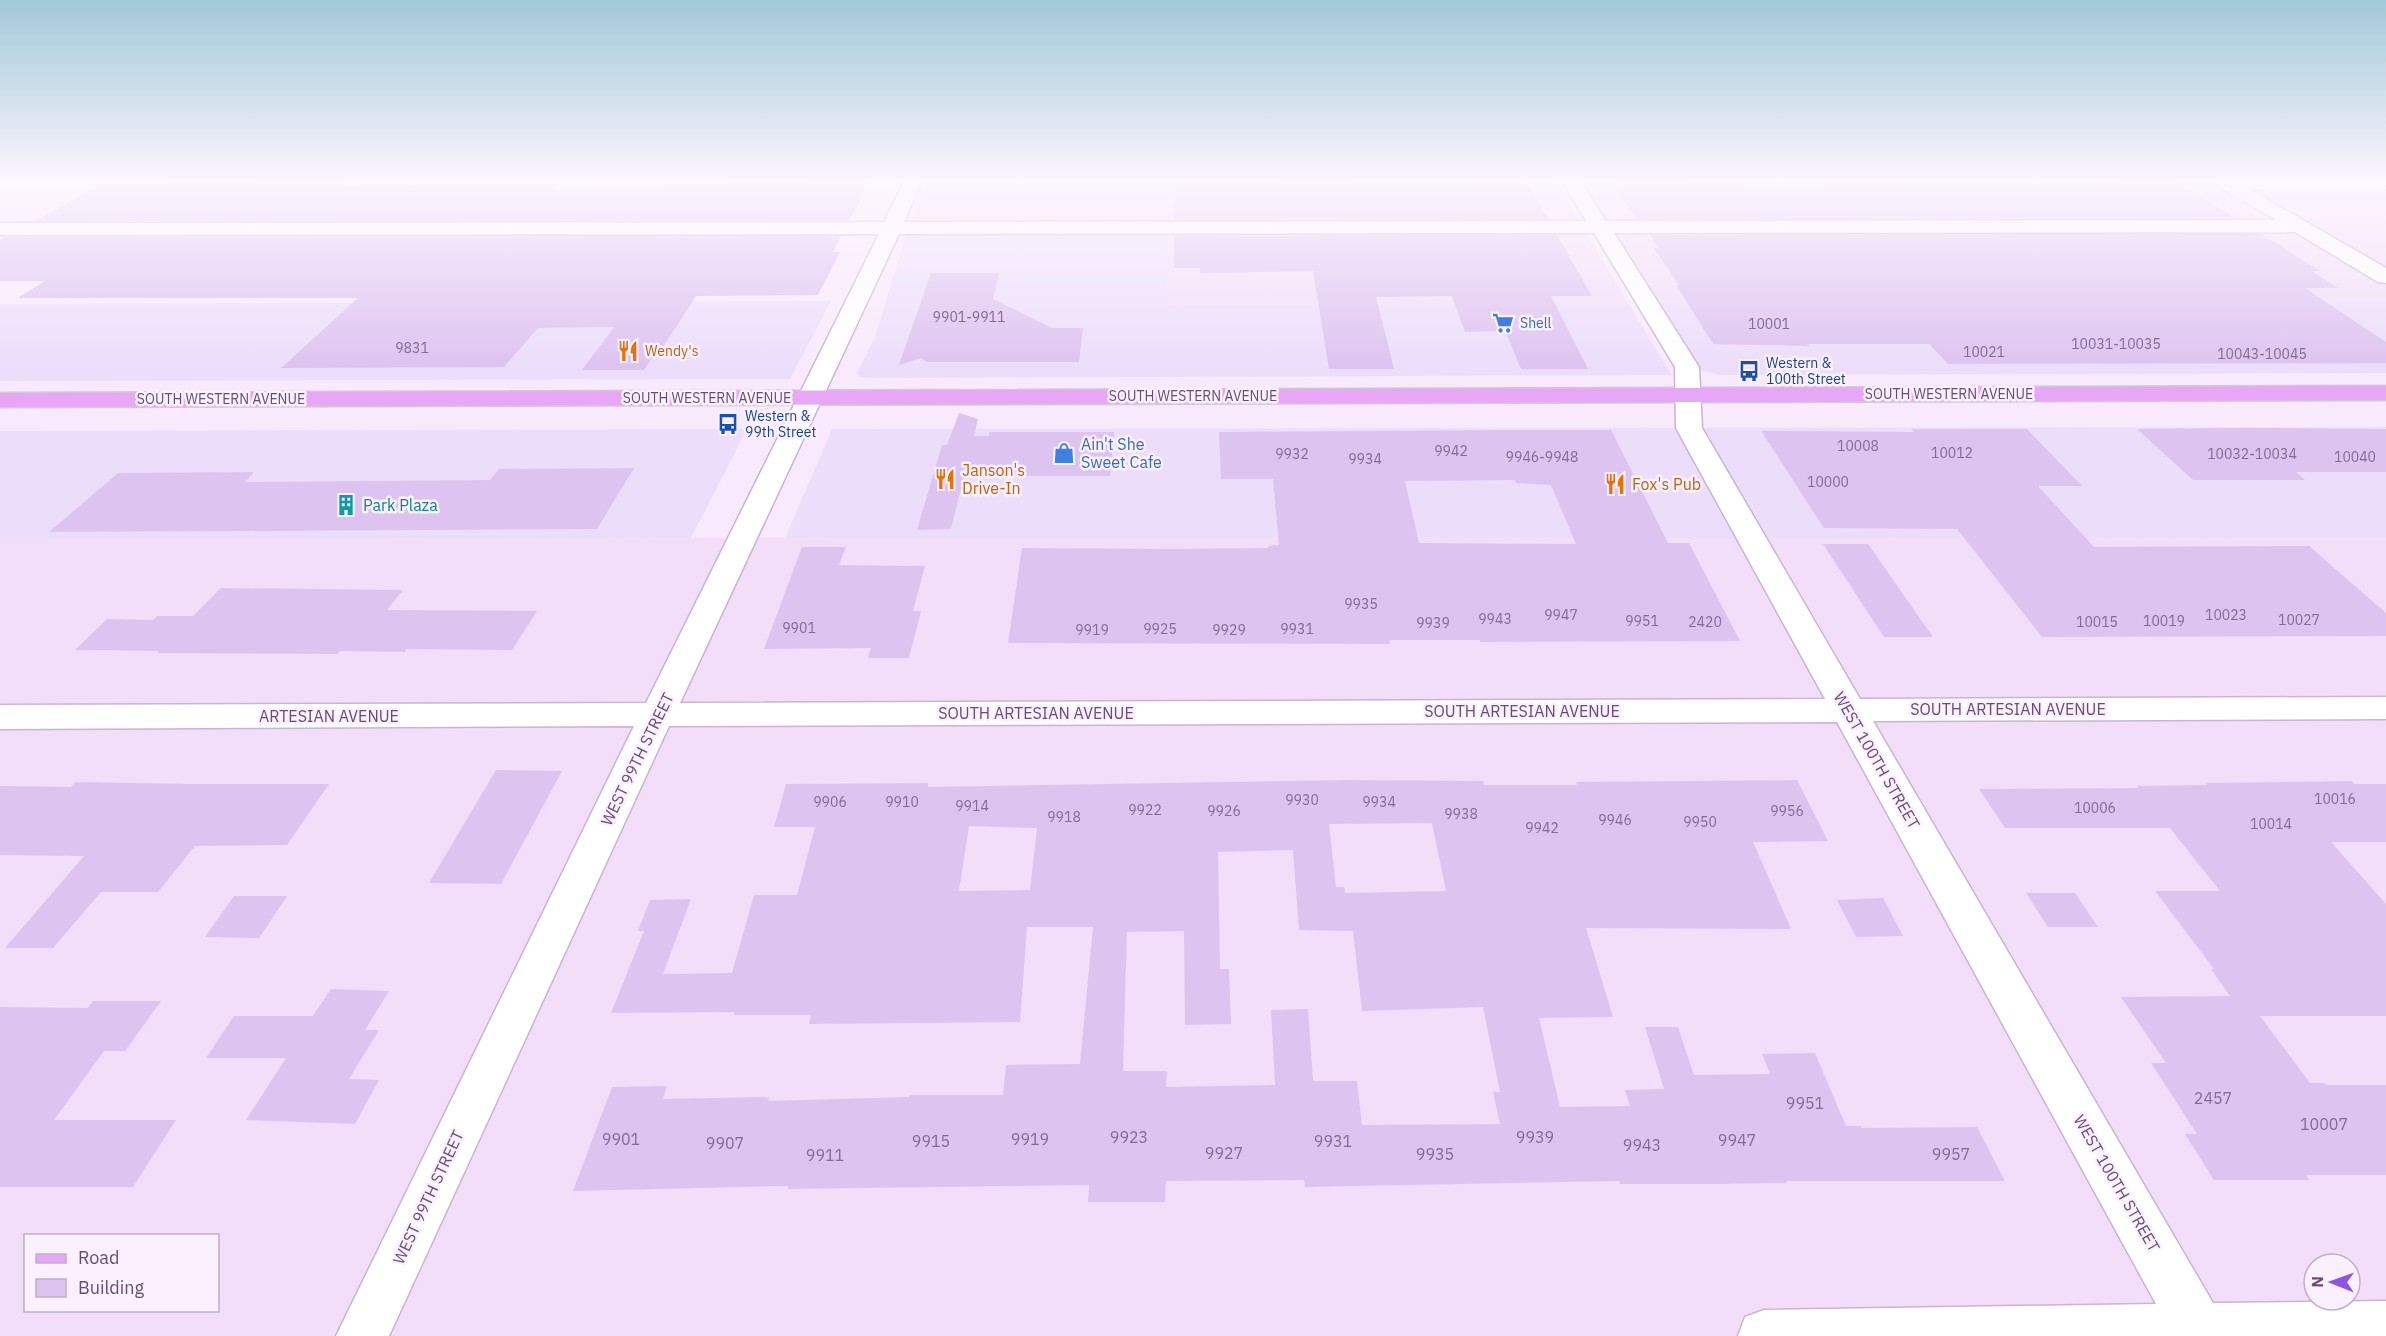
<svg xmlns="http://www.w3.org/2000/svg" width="2386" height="1336" viewBox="0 0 2386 1336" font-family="'IBM Plex Sans',sans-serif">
	<rect width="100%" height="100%" fill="#f8eafc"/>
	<g fill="#f2def8" fill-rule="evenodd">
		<path d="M928,182H1555L1628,303L1167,305L1168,233L906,235Z"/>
		<path d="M1582,182H2214L2386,285V301L1660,303Z"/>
		<path d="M2241,182H2386V267Z"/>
		<path d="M2386,533V1336H0V540ZM26,1236H218V1310H26ZM2314,1264H2350V1300H2314Z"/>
	</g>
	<g fill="#ecdefb">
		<path d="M1168,233L1167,305L1628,303L1672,375L870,378L860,377L857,373L875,338L906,235Z"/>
		<path d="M831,301L790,379L0,381V304Z"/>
		<path d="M2386,301V373L1721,375L1702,371L1660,303Z"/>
		<path d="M2386,427V537L785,538L832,429Z"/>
		<path d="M747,429L691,538L0,540V431Z"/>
	</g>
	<g fill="#ddc3f0" fill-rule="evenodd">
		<path d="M1278,182H1350L1352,188L1529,186L1548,219H1175V185H1279Z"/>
		<path d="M1616,182H1685L1688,185H1742L1745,189H1831L1828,186L2110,188L2106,186H2123L2118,183H2178L2235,218L1637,219L1616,191H1623Z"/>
		<path d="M345,183L340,186L495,184L556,185L553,189L667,188L670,184L866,183L859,196H862L850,220L35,221L102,184Z"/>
		<path d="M2261,234L2320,271H2312L2338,288H2305L2386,342V363L1948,364L1929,344H1807L1810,346L1713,344L1676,285H1679L1654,248H1659L1650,235Z"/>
		<path d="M1557,235L1592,296H1551L1588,369H1521L1505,331L1465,332L1452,296L1376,297L1394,369H1329L1313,271L1200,273V268H1174V236Z"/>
		<path d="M841,236L833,252H840L818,295L696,296L656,358H652L644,370H582L614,327L538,328L504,367L281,368L358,298H18L45,281H0V240L5,237Z"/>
		<path d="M931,273H999L993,299L1052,328H1083L1079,362H927L921,358L899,365Z"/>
		<path d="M959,413L978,419L974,436H989V432H1114L1110,476H964L951,529L917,530L942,445H947Z"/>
		<path d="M2244,428L2386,429V472H2296L2305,480H2193L2137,429Z"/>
		<path d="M1911,429H2027L2082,486H2038L2094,547L2309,546L2386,613V636L2042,637L1957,529L1824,528L1761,431L1914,432Z"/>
		<path d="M1498,430H1611L1668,543H1689L1740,641L1480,642V640H1389L1390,644L1008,643L1022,548L1176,549L1268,548V546L1279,545L1273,479H1221L1219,432ZM1515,480L1516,483L1551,485L1576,544L1419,543L1405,481Z"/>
		<path d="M634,468L597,529L49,532L118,473L254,472L245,482L490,480L499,469Z"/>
		<path d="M1823,544H1868L1933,637H1884Z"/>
		<path d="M802,547H846L839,565L925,566L913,611H921L909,658H868L871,648L764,649Z"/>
		<path d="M221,588L403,590L387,610L537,611L512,650L406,649L405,652L340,651L338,654L157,653L159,651L75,650L107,619L153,620L157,616H193Z"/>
		<path d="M496,770L562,771L501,884L429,883Z"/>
		<path d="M1345,780L1483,781L1484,785H1577L1576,782L1797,780L1828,841L1753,842L1791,929L1586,928L1613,1017L1539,1018L1560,1107L1630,1106L1625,1090L1664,1089L1645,1027H1678L1694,1075L1770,1074L1762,1054L1815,1053L1846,1126H1861L1862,1128L1977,1127L2005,1181H1786L1787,1183L1719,1184H1620L1619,1181L1305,1187L1304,1180L1166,1181L1165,1202H1088L1089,1185L788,1189V1186L573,1191L612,1087L667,1086L663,1099L763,1097L769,1098L768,1101L909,1097L910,1095H1003L1006,1065L1080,1064L1093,927H1027L1020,1022L809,1024L811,1015H734L735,1012L611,1013L644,931H638L650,900L691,899L663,974L732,973L754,895H797L815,827H774L786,784L928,783V787ZM1432,823L1446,891L1345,893L1344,887H1336L1329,824ZM969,826L1037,828L1030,890L959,891ZM1293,850L1299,930L1353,931L1362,1011L1483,1007L1500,1092H1493L1500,1124L1362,1125L1357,1081H1313L1308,1009L1271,1010L1275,1085L1166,1087L1167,1071H1123L1127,932L1184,931L1185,1025L1231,1024L1229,969H1220L1218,852Z"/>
		<path d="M2352,781L2354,784H2386V842H2331L2386,904V1016H2260L2310,1083H2324L2326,1085H2386V1175H2306L2309,1180H2214L2185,1134H2197L2151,1063H2166L2121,997L2230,996L2211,969H2214L2155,891H2220L2170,828H2005L1979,789L2139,788L2137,786L2208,785L2206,783Z"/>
		<path d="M75,782L190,784H329L287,845L195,846L158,892H101L53,948H5L84,856L0,855V786L71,787Z"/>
		<path d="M2026,893H2075L2098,927H2048Z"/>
		<path d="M234,896H287L259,938L205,937Z"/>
		<path d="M1883,898L1903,936L1856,937L1837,900Z"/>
		<path d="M331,989L389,991L365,1030H379L349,1079L379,1080L355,1124L246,1120L286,1058H206L234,1016H313Z"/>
		<path d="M93,1001H161L125,1051H104L54,1120H176L133,1187H0V1007L88,1008Z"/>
	</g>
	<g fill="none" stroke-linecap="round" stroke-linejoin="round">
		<defs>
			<path id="minor" d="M904,182H922L904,222L1586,221L1563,182H1581L1606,221L2276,220L2218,186L2216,182H2386V189H2249L2386,268V283L2378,282L2295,232L1614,233L1699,367L1702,428L1860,699L2386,697V719L1873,721L2213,1303L2386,1301V1336H1738L1745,1317L1764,1310L2156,1304L1837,722L669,726L389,1336H336L634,726L0,729V705L646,703L879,234L0,235V223L884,222ZM1594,233L1675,367L1676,428L1825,699L680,703L899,234Z"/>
			<path id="major" d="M2386,386V400L0,407V393Z"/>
		</defs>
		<use href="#minor" stroke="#c8b5d3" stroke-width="3"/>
		<use href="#major" stroke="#d0cad6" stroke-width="3"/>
		<use href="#minor" fill="#fff" fill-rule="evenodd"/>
		<use href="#major" fill="#e8a6f7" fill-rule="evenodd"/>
	</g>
	<linearGradient id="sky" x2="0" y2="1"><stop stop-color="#a1c8d8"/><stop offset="0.49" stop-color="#fcf6fe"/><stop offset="1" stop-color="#fcf6fe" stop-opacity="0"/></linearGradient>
	<rect width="2386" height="369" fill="url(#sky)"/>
	<defs>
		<symbol id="supermarket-bare" viewBox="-9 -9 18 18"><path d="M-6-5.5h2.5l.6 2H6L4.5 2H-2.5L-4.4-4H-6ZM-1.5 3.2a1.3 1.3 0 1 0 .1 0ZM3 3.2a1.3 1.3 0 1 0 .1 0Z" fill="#3f7fe0" stroke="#fbf0fe" stroke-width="2.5" paint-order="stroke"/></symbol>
		<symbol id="restaurant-bare" viewBox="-9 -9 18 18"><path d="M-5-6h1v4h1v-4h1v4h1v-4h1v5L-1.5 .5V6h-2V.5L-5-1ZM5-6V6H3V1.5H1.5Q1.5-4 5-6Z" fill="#e8710a" stroke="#fbf0fe" stroke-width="2.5" paint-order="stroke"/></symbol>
		<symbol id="bus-bare" viewBox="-9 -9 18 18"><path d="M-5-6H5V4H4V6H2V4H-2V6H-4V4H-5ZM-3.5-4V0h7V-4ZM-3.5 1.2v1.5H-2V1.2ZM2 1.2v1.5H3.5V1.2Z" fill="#1a4fb4" stroke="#fbf0fe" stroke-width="2.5" paint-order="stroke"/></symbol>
		<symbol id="shop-bare" viewBox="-9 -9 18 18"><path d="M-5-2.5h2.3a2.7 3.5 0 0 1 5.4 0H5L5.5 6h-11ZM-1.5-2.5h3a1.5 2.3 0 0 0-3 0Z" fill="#3f7fe0" stroke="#fbf0fe" stroke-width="2.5" paint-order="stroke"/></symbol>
		<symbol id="building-bare" viewBox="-9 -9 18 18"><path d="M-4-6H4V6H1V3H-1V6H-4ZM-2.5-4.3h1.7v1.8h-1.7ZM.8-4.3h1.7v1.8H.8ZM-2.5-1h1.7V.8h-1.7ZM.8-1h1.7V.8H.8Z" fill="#0f9aa8" stroke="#fbf0fe" stroke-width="2.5" paint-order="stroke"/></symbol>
	</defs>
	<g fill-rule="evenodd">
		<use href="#supermarket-bare" x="1488" y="308" width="30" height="30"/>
		<use href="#restaurant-bare" x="613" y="336" width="30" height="30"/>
		<use href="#bus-bare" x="1734" y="356" width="30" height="30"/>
		<use href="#bus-bare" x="713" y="409" width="30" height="30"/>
		<use href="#shop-bare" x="1049" y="438" width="30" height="30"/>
		<use href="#restaurant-bare" x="930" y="464" width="30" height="30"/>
		<use href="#restaurant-bare" x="1600" y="469" width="30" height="30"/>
		<use href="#building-bare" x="331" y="490" width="30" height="30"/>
	</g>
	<g text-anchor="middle" stroke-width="5" stroke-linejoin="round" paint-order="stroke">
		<g font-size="14" fill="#826b94">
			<text x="969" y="322">9901-9911</text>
			<text x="1769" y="329">10001</text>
			<text x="2116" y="349">10031-10035</text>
			<text x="412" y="353">9831</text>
			<text x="1984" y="357">10021</text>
			<text x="2262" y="359">10043-10045</text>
			<text x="1858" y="451">10008</text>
			<text x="1451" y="456">9942</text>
			<text x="1952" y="458">10012</text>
			<text x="1292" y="459">9932</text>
			<text x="2252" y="459">10032-10034</text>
			<text x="1542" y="462">9946-9948</text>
			<text x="2355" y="462">10040</text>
			<text x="1365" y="464">9934</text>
			<text x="1828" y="487">10000</text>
			<text x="1361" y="609">9935</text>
			<text x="1561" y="620">9947</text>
			<text x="2226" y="620">10023</text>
			<text x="1495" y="624">9943</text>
			<text x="2299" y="625">10027</text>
			<text x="1642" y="626">9951</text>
			<text x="2164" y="626">10019</text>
			<text x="1705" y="627">2420</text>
			<text x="2097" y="627">10015</text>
			<text x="1433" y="628">9939</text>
			<text x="799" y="633">9901</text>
			<text x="1160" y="634">9925</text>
			<text x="1297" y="634">9931</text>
			<text x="1092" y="635">9919</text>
			<text x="1229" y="635">9929</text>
			<text x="2335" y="804">10016</text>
			<text x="1302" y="805">9930</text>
			<text x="830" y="807">9906</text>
			<text x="902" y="807">9910</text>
			<text x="1379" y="807">9934</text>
			<text x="972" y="811">9914</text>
			<text x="2095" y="813">10006</text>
			<text x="1145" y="815">9922</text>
			<text x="1224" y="816">9926</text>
			<text x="1787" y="816">9956</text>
			<text x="1461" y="819">9938</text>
			<text x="1064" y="822">9918</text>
			<text x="1615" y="825">9946</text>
			<text x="1700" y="827">9950</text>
			<text x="2271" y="829">10014</text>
			<text x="1542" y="833">9942</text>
		</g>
		<g font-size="14" fill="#366cbe" stroke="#fbf0fe" text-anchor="start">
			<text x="1520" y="328">Shell</text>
		</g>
		<g font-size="14" fill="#c56008" stroke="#fbf0fe" text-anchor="start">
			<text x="645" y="356">Wendy's</text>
		</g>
		<g font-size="14" fill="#164399" stroke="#fbf0fe" text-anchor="start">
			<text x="1766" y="368">Western &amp;<tspan x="1766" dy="16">100th Street</tspan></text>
			<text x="745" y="421">Western &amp;<tspan x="745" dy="16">99th Street</tspan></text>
		</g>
		<g font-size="14" fill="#644e76" stroke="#fbf0fe">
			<text x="1949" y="399">SOUTH WESTERN AVENUE</text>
			<text x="1193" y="401">SOUTH WESTERN AVENUE</text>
			<text x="707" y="403">SOUTH WESTERN AVENUE</text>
			<text x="221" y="404">SOUTH WESTERN AVENUE</text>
		</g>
		<g font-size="16" fill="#366cbe" stroke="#fbf0fe" text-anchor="start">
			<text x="1081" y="450">Ain't She<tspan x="1081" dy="18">Sweet Cafe</tspan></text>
		</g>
		<g font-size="16" fill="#c56008" stroke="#fbf0fe" text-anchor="start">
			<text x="962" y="476">Janson's<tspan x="962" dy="18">Drive-In</tspan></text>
			<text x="1632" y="490">Fox's Pub</text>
		</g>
		<g font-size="16" fill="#0d838f" stroke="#fbf0fe" text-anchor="start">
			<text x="363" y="511">Park Plaza</text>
		</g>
		<g font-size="16" fill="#644e76" stroke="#fbf0fe">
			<text x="2008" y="715">SOUTH ARTESIAN AVENUE</text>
			<text x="1522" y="717">SOUTH ARTESIAN AVENUE</text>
			<text x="1036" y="719">SOUTH ARTESIAN AVENUE</text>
			<text x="329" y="722">ARTESIAN AVENUE</text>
			<text transform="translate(637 759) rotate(-64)" y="6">WEST 99TH STREET</text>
			<text transform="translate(1877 760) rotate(60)" y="6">WEST 100TH STREET</text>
			<text transform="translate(2117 1183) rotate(60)" y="6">WEST 100TH STREET</text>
			<text transform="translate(428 1197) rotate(-65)" y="6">WEST 99TH STREET</text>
		</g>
		<g font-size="16" fill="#826b94">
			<text x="2213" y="1104">2457</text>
			<text x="1805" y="1109">9951</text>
			<text x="2324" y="1130">10007</text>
			<text x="1129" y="1143">9923</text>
			<text x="1535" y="1143">9939</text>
			<text x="621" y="1145">9901</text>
			<text x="1030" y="1145">9919</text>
			<text x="1737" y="1146">9947</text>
			<text x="931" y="1147">9915</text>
			<text x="1333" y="1147">9931</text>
			<text x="725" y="1149">9907</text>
			<text x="1642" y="1151">9943</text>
			<text x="1224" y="1159">9927</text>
			<text x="1435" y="1160">9935</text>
			<text x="1951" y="1160">9957</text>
			<text x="825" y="1161">9911</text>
		</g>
	</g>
	<rect x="24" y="1234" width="195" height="78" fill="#fbf0fe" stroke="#bfafc8" stroke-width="1.5"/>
	<rect x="36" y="1254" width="30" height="9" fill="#e8a6f7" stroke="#bfafc8" stroke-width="1.5"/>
	<text x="78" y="1264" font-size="18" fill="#644e76">Road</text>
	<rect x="36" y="1279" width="30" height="18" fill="#ddc3f0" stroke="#bfafc8" stroke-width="1.5"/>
	<text x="78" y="1294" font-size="18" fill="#644e76">Building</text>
	<g transform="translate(2332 1282) rotate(271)"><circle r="28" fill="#fbf0fe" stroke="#bfafc8" stroke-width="1.5"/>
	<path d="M0-4.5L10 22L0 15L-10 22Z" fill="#8e55df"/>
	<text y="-9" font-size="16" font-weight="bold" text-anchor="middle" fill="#644e76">N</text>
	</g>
</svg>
